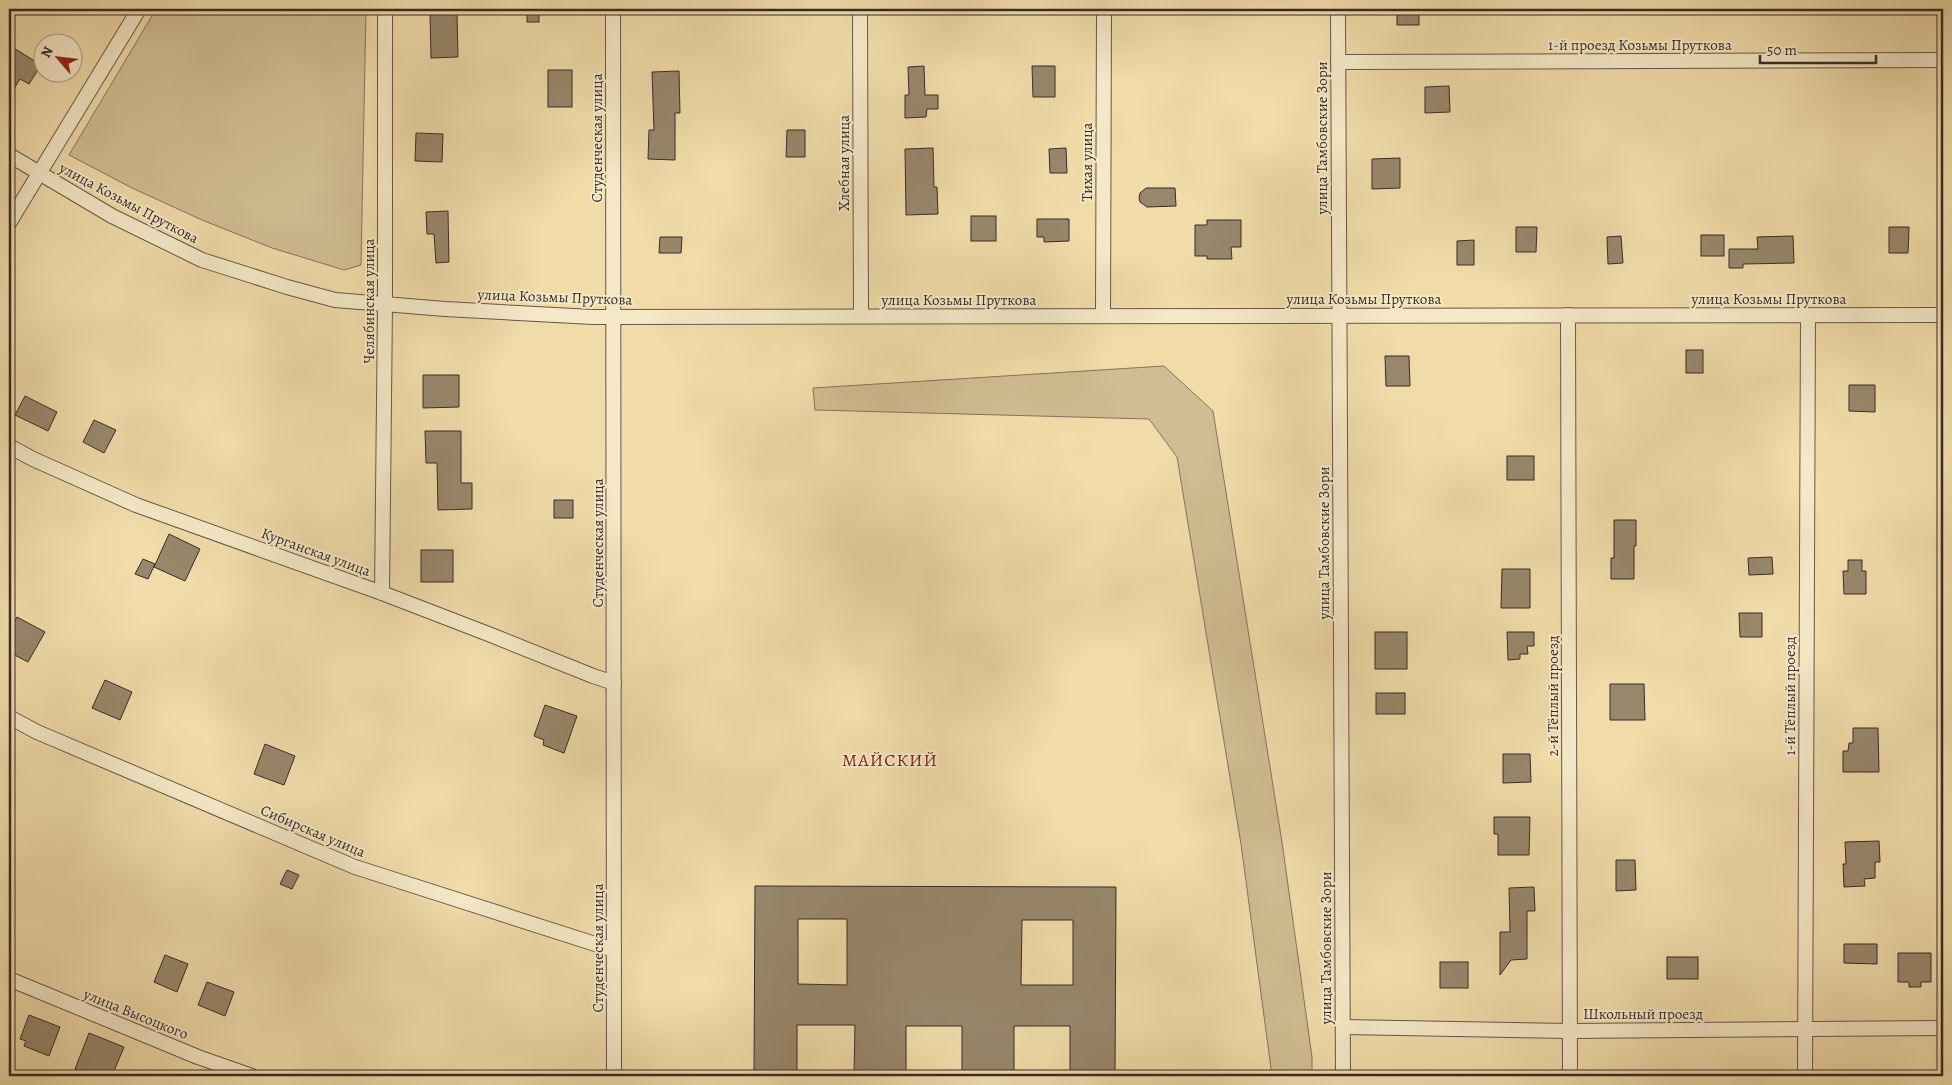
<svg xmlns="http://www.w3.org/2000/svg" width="1952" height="1085" viewBox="0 0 1952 1085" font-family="Alegreya,serif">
	<rect width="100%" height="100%" fill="#f0dba9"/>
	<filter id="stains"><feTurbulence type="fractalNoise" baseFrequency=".004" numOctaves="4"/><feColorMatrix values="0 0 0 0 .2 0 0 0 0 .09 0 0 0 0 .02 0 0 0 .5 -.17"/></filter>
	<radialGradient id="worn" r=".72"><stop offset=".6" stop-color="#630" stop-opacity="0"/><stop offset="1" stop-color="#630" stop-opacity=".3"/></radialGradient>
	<g fill="#d1bd93" stroke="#85745d">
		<path d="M156,9H366L361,265L344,270L272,248L202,220L132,188L69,155Z"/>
		<path d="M1164,366L1213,411L1282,842L1312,1057V1076H1272L1241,844L1177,457L1149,419L815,410L813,388Z"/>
	</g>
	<g fill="#98876b" stroke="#392c27" fill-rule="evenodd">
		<rect x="527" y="9" width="12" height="13"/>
		<rect x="1397" y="9" width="22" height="16"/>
		<path d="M457,12L458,57L431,58L430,13Z"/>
		<path d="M9,45L41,65L29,84L20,79L9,97Z"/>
		<path d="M924,66L925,95H938V109H927L926,117L905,118V95H909L908,67Z"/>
		<path d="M1032,66H1055V97H1033Z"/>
		<rect x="548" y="70" width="24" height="37"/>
		<path d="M679,71L680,113H675V160L648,159L649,130H654L652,72Z"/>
		<path d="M1449,86L1450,112L1425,113V87Z"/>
		<path d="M787,130H805V157H786Z"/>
		<path d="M416,133L443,134L442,162L415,161Z"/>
		<path d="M933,148L934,187H937L938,214L906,215L905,149Z"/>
		<path d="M1066,148L1067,173H1050L1049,149Z"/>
		<path d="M1400,158V188L1372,189V159Z"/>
		<path d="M1146,188H1175L1176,206L1147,207L1140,202L1139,198L1140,193Z"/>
		<path d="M448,211L449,262L436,263L434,234H427L426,212Z"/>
		<rect x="971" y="216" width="25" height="25"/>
		<path d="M1037,219H1069V241L1044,242V237H1037Z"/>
		<path d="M1207,220H1241V247H1231L1232,259H1207V256H1195V225H1207Z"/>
		<path d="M1516,227H1537L1536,252H1516Z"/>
		<path d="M1889,227H1909L1908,253H1889Z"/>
		<rect x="1701" y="235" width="23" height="21"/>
		<path d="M1621,236L1623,263L1608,264L1607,237Z"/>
		<path d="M1793,236L1794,263L1743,264V268H1729V249H1758L1757,237Z"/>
		<path d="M660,237H682L681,253H659Z"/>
		<path d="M1474,240V265H1457V241Z"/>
		<rect x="1686" y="350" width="17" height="23"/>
		<path d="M1385,356H1409L1410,386H1386Z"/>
		<path d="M423,375H459V407L423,408Z"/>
		<path d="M1849,385H1875V412L1849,411Z"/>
		<path d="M25,396L57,412L48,431L15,415Z"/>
		<path d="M94,420L116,430L104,453L83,442Z"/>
		<path d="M425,431H461V483H472V509L438,510L437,463H426Z"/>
		<rect x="1507" y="456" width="27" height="24"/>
		<rect x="554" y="500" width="19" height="18"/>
		<path d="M1614,520H1636V546H1634V579H1611V558H1614Z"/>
		<path d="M169,534L200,549L185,581L154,567Z"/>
		<rect x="421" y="550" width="32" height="32"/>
		<path d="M1772,557L1773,574L1749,575L1748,558Z"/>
		<path d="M143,559L155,564L148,579L135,574Z"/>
		<path d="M1848,560H1862V571H1866V594H1844L1843,571H1848Z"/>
		<path d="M1502,569H1530V608H1501Z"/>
		<path d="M1739,613H1762V637H1740Z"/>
		<path d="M17,617L45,632L28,662L9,652V631Z"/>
		<rect x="1375" y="632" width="32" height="37"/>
		<path d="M1507,632H1534V646H1527L1528,654H1520V659L1508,660Z"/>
		<path d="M105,680L132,692L120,720L92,708Z"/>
		<path d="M1610,684H1644L1645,720H1610Z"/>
		<rect x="1376" y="693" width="29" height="21"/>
		<path d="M545,705L577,716L564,753L543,745L544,740L534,736Z"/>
		<path d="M1853,728H1878L1879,772H1843V751H1848L1849,743H1853Z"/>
		<path d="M265,744L295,756L284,785L254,774Z"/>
		<path d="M1503,754H1530L1531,782L1503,783Z"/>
		<path d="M1494,817H1530L1529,855H1498V834H1494Z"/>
		<path d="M1879,841L1880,862H1875V878L1864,879L1865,886L1844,887L1843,864H1846L1845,842Z"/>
		<path d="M1616,860H1635L1636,890L1616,891Z"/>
		<path d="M287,870L299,875L292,889L280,884Z"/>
		<path d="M755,886L1116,887L1115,1076H1070V1026H1014V1076H962V1026H906V1076H854L855,1025H797V1076H754ZM798,919H847V985L798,984ZM1022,920H1073V985H1021Z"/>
		<path d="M1534,887L1535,911H1527V959L1511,960L1500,975V932H1510L1509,888Z"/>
		<path d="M1844,944H1877V964L1844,963Z"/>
		<path d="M1898,953H1931V982H1921V987H1909V982H1898Z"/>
		<path d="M165,955L188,964L177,992L154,982Z"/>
		<rect x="1667" y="957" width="31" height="22"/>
		<rect x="1440" y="962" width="28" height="26"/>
		<path d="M207,982L234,992L225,1016L198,1005Z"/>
		<path d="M29,1015L60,1027L49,1056L24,1046L26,1041L20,1039Z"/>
		<path d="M89,1033L124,1047L112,1076H93L75,1069Z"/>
	</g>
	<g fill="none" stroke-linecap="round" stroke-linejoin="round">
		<defs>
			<g id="minor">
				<path d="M613,9L614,1076"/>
				<path d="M860,9L861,316"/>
				<path d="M1338,9L1343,1076"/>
				<path d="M1338,62L1943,60"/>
				<path d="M9,155L112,216L202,260L287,287L335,300L445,309L593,317L1943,315"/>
				<path d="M9,223L139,9"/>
				<path d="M1568,315L1570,1076"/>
				<path d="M1103,316L1104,9"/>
				<path d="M9,446L33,459L136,505L382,593L491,635L593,676L614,683"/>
				<path d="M382,593L385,304V9"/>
				<path d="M9,717L37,732L355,867L614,950"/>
				<path d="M9,979L198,1057L252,1076"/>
				<path d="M1343,1027L1570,1031L1943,1028"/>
				<path d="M1805,1076L1808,315"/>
			</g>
		</defs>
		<use href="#minor" stroke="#675848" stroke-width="16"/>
		<use href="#minor" stroke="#f5e8c7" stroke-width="14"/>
	</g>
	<g text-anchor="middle" stroke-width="4" stroke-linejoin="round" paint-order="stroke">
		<g font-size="15" fill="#392c27" stroke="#f5e8c7">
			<text x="1640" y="50">1-й проезд Козьмы Пруткова</text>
			<text transform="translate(597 138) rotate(-90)" y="5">Студенческая улица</text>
			<text transform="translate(1322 138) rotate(-90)" y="5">улица Тамбовские Зори</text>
			<text transform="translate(1087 162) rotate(-90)" y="5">Тихая улица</text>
			<text transform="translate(844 163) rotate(-90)" y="5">Хлебная улица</text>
			<text transform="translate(129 203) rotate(28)" y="5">улица Козьмы Пруткова</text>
			<text transform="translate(555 297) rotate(2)" y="5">улица Козьмы Пруткова</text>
			<text x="1364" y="304">улица Козьмы Пруткова</text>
			<text x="1769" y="304">улица Козьмы Пруткова</text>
			<text x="959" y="305">улица Козьмы Пруткова</text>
			<text transform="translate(369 301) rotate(-90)" y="5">Челябинская улица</text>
			<text transform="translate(598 543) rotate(-90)" y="5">Студенческая улица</text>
			<text transform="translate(1324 543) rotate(-90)" y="5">улица Тамбовские Зори</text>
			<text transform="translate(316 552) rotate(20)" y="5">Курганская улица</text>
			<text transform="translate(1553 696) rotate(-90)" y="5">2-й Тёплый проезд</text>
			<text transform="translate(1790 696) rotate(-90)" y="5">1-й Тёплый проезд</text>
			<text transform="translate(313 831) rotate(23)" y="5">Сибирская улица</text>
			<text transform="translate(598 948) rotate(-90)" y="5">Студенческая улица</text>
			<text transform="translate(1326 948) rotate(-90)" y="5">улица Тамбовские Зори</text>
			<text transform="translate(136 1014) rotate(22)" y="5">улица Высоцкого</text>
			<text x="1643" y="1019">Школьный проезд</text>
		</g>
		<g font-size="18" letter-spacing="1" fill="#7a1f14" stroke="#f5e8c7">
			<text x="890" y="766">МАЙСКИЙ</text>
		</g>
	</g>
	<rect width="1952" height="1085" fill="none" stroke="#f0dba9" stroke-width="30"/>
	<rect x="10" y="10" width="1932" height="1065" fill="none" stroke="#392c27" stroke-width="2.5"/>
	<rect x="15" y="15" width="1922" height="1055" fill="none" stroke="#392c27"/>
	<g transform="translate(58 58) rotate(298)"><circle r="24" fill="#f5e8c7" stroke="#aa9d87"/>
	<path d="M0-4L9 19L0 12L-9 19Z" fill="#8f2418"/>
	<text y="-8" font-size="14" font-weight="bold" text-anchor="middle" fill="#392c27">N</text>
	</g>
	<path d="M1760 55v8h116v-8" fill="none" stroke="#392c27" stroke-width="2.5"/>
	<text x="1767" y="55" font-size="15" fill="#392c27" stroke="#f5e8c7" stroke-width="4" paint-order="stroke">50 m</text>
	<rect width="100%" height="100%" filter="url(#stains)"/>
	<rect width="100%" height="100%" fill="url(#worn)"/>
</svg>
